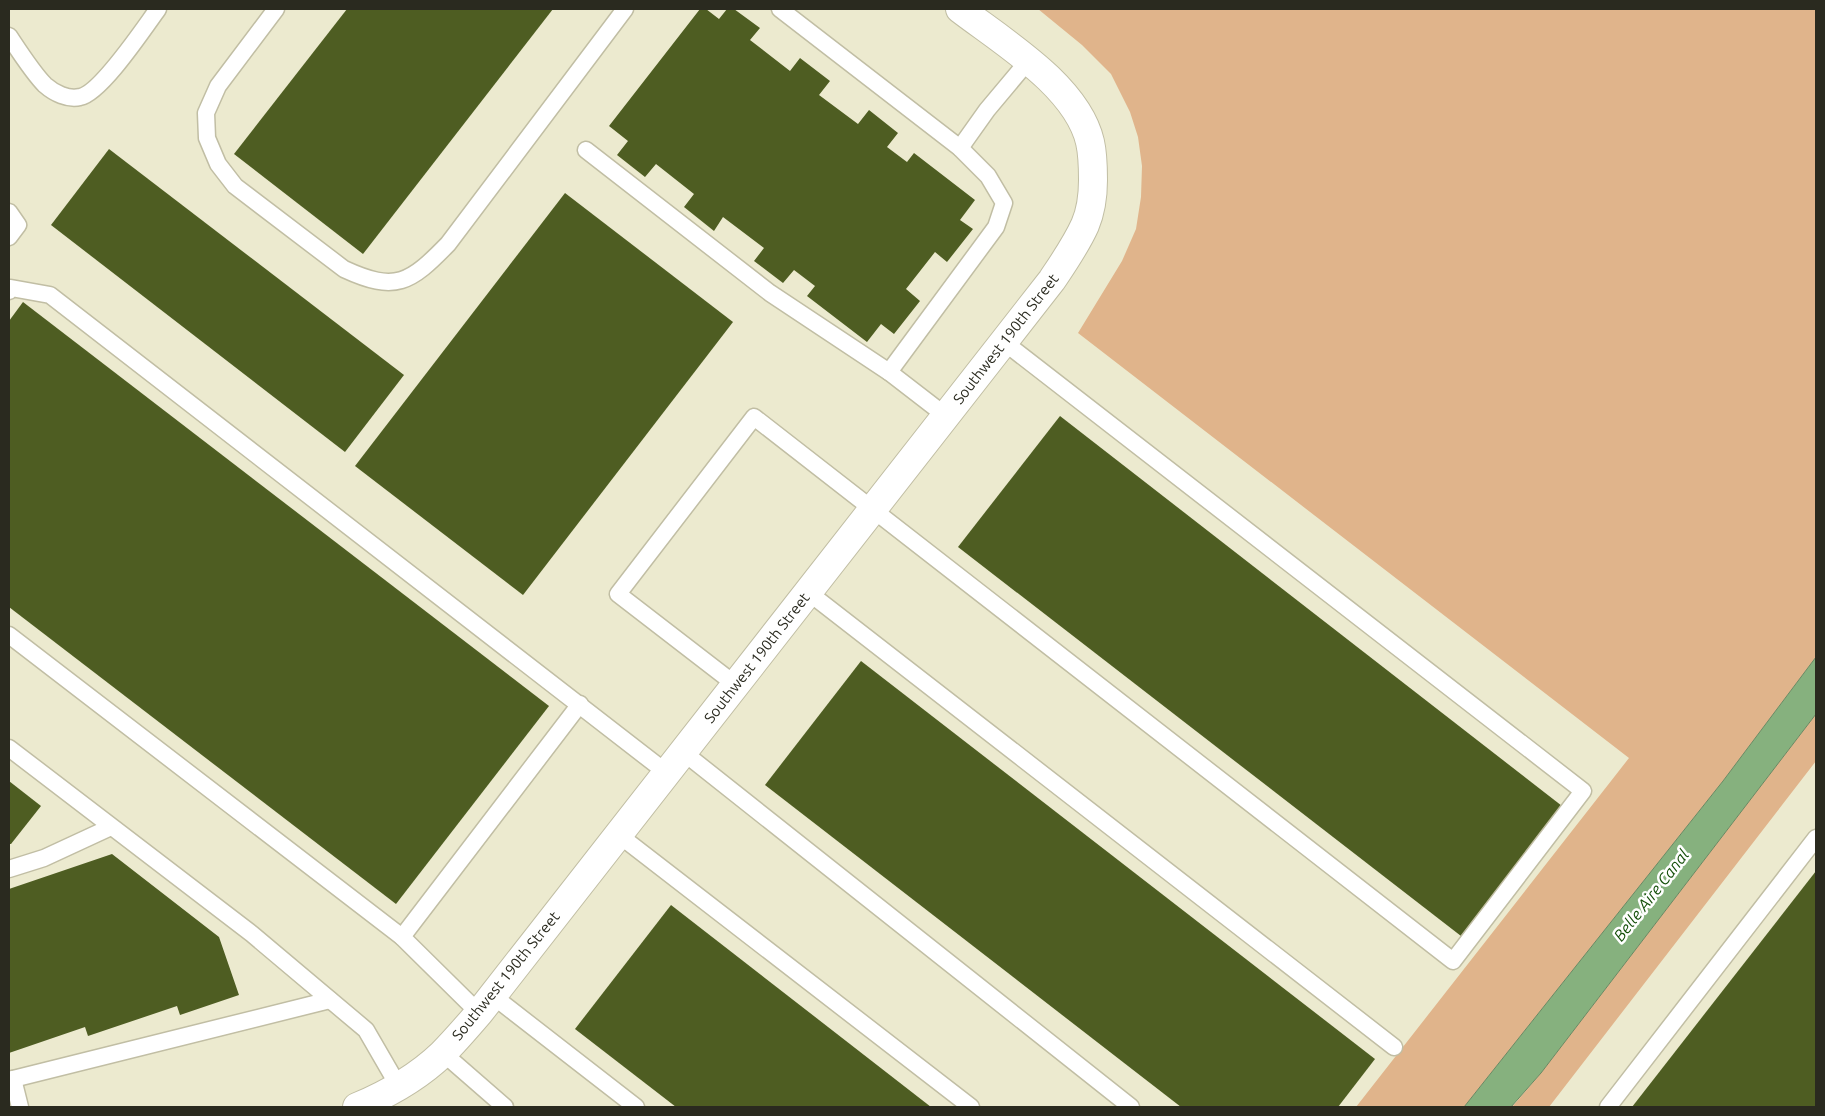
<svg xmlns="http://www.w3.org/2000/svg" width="1825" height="1116" viewBox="0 0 1825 1116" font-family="Ubuntu,sans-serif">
	<rect width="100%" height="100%" fill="#eceacf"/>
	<g fill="#e0b48b">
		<path d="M1038,9H1816V657L1723,781L1464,1107H1356L1629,758L1078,333L1122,261L1136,229L1141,197L1142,166L1138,137L1130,112L1111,74L1082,45Z"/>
		<path d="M1816,714V761L1549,1107H1512L1541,1073Z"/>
	</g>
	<path fill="#86b17e" stroke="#6a8862" d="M1816,657V714L1541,1073L1511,1107H1464L1723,781Z"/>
	<g fill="#4e5d22">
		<path d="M347,9H553L363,254L234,154Z"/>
		<path d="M700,9H706L719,19L727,9H734L760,28L750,40L790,71L800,58L830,81L819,95L858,124L869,110L898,133L887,147L907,162L914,153L975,200L960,220L973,229L947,262L935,252L906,289L920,301L894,334L881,324L867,342L807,296L815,286L794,270L783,283L754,261L764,248L723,217L714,231L684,207L694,194L656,164L645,177L617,155L628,141L609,126Z"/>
		<path d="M109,149L404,375L345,452L51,225Z"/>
		<path d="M565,193L733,322L523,595L355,466Z"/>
		<path d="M23,302L549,706L396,904L9,607V321Z"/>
		<path d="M1060,416L1562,806L1461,936L958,547Z"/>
		<path d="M861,661L1375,1059L1338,1107H1181L765,785Z"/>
		<path d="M9,781L41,806L11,844H9Z"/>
		<path d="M112,854L219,937L239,995L180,1015L177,1006L88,1036L85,1027L9,1053V889Z"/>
		<path d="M1816,871V1107H1632Z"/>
		<path d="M671,905L931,1107H676L575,1029Z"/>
	</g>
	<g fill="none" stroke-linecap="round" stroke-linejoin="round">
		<defs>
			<g id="service">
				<path d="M276,9L218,86L206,113L207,138L218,164L235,186L344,269C396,293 410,283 448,244L625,9"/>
				<path d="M780,9L960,148L988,176L1004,203L996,227L889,372"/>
				<path d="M9,36C19,51 33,73 45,85C54,93 68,100 80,97C101,93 144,28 158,9"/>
				<path d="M960,148L987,110L1028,61"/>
				<path d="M586,150L770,293L889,372L946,416"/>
				<path d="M9,212L18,225L9,237"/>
				<path d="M9,291L11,288L50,295L667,773"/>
				<path d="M808,592L1394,1047"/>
				<path d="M9,635L402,937L479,1013"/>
				<path d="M736,685L618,594L754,417L1453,961L1583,791L1004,342"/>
				<path d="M9,748L252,934L366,1030L399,1087"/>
				<path d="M683,752L1131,1107"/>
				<path d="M619,835L971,1107"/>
				<path d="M9,869L44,858L111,827"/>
				<path d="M402,937L580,704"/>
				<path d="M493,996L636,1107"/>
				<path d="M443,1053L505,1107"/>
				<path d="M13,1079L20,1107"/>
				<path d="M9,1080L330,1000"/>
				<path d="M1608,1107L1816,838"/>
			</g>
			<path id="minor" d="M357,1107C388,1094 418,1077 442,1054C455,1041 467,1027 479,1013L1052,280C1064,262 1076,245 1085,225C1091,211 1093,194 1093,180C1093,167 1093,155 1090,142C1077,86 1003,42 960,9"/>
		</defs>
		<use href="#service" stroke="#c1bea4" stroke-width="19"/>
		<use href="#minor" stroke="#c1bea4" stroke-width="30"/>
		<use href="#service" stroke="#fff" stroke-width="16"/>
		<use href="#minor" stroke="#fff" stroke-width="28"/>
	</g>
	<g text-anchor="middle" stroke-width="5" stroke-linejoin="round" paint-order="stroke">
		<g font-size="15" fill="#2a2a1f" stroke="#fff">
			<text transform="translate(1006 339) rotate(-52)" y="5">Southwest 190th Street</text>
			<text transform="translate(757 658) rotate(-52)" y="5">Southwest 190th Street</text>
			<text transform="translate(506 976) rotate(-51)" y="5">Southwest 190th Street</text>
		</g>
		<g font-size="16" font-style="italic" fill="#144f09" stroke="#fff">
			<text transform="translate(1651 895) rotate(-52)" y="6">Belle Aire Canal</text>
		</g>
	</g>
	<rect width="1825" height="1116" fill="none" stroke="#2a2a1f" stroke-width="20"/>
</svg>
